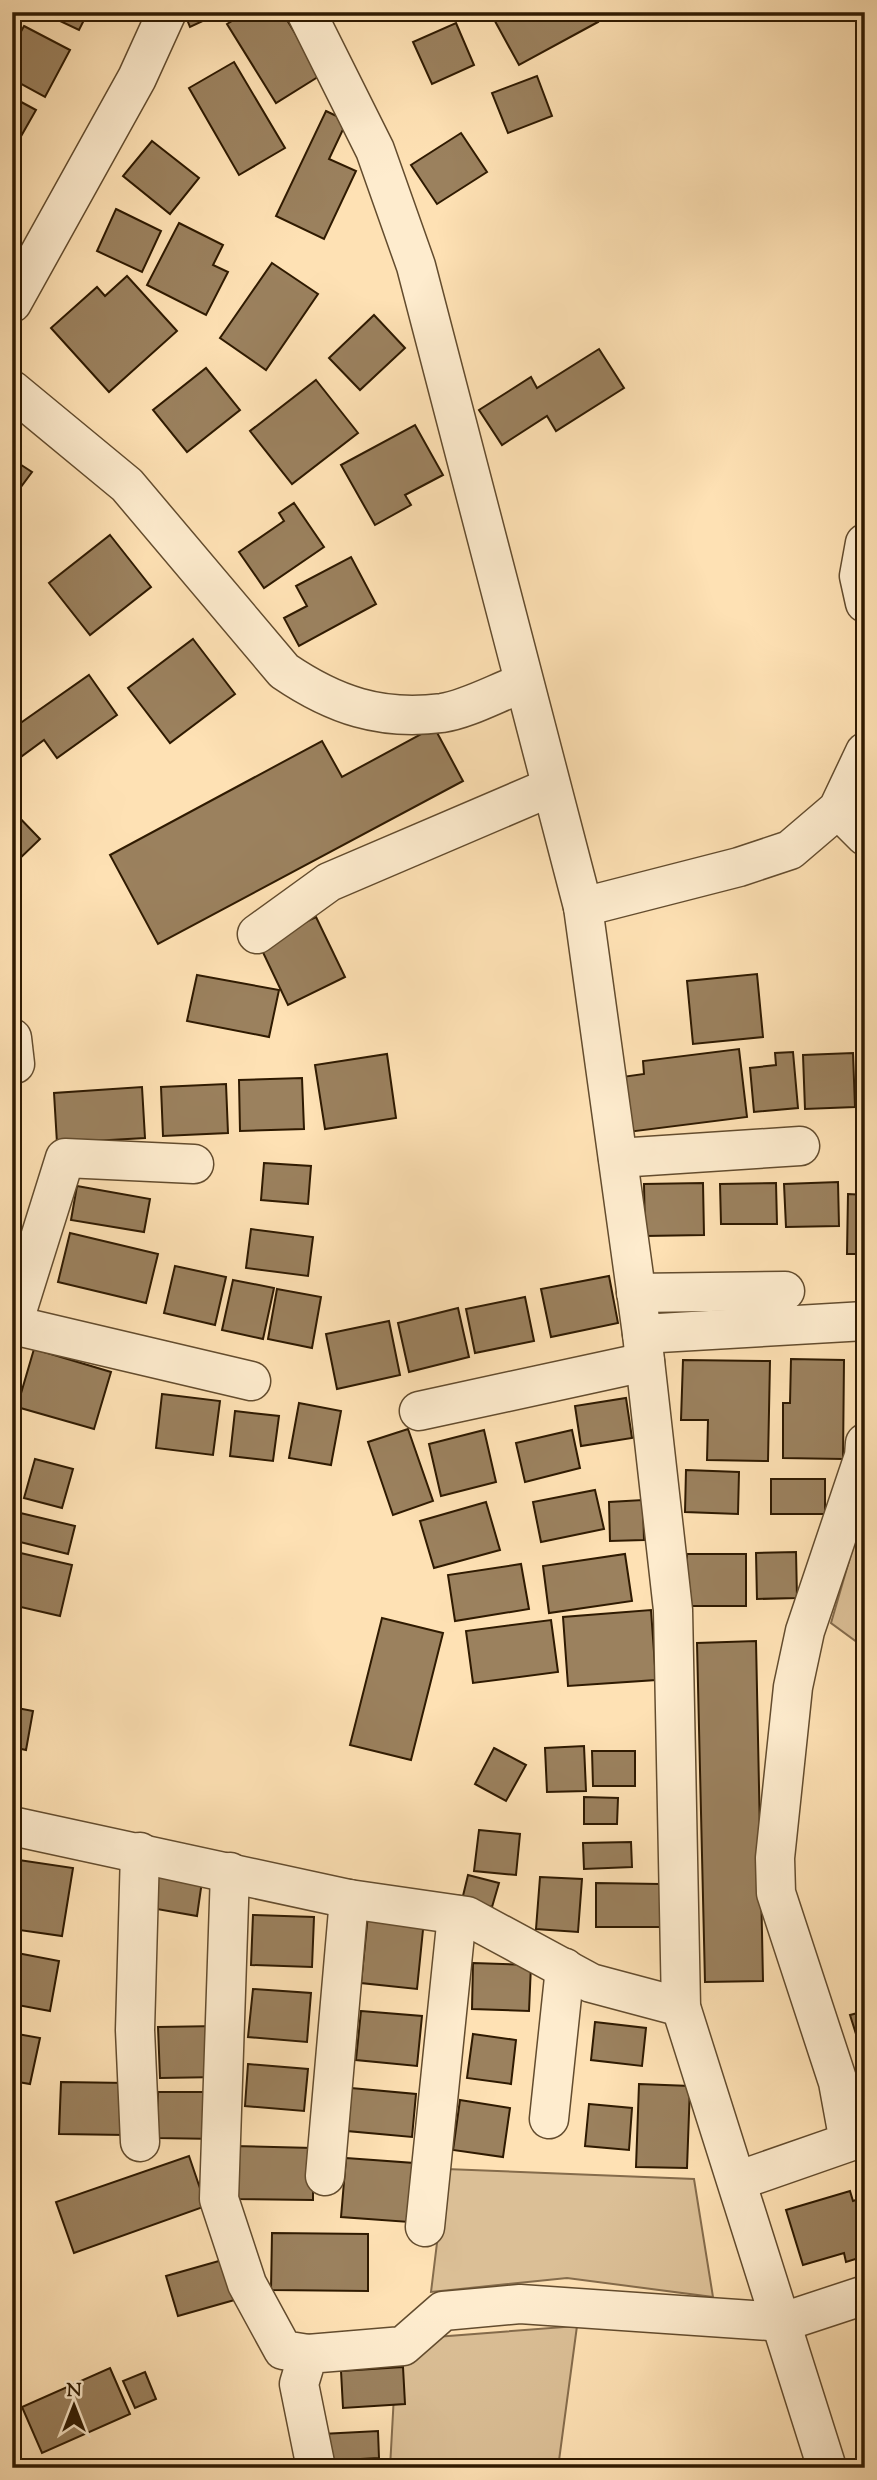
<svg xmlns="http://www.w3.org/2000/svg" width="877" height="2480" viewBox="0 0 877 2480" font-family="'Sorts Mill Goudy',serif">
	<rect width="100%" height="100%" fill="#fee1b4"/>
	<filter id="stains"><feTurbulence type="fractalNoise" baseFrequency=".00286" numOctaves="4"/><feColorMatrix values="0 0 0 0 .2 0 0 0 0 .09 0 0 0 0 .02 0 0 0 .5 -.17"/></filter>
	<radialGradient id="worn" r=".72"><stop offset=".6" stop-color="#630" stop-opacity="0"/><stop offset="1" stop-color="#630" stop-opacity=".3"/></radialGradient>
	<g fill="#dbbf96" stroke="#856c4c" stroke-width="2">
		<path d="M865,1506V1648L831,1623Z"/>
		<path d="M446,2169L694,2179L713,2297L567,2278L431,2292Z"/>
		<path d="M577,2326L558,2468H390L397,2340Z"/>
	</g>
	<g fill="#9b815e" stroke="#2f1a01" stroke-width="2">
		<path d="M41,12H88L79,30Z"/>
		<path d="M184,12H222L190,27Z"/>
		<path d="M247,12H282L321,75L276,103L227,24Z"/>
		<path d="M490,12H592L598,22L519,65Z"/>
		<path d="M456,23L474,65L432,84L413,42Z"/>
		<path d="M24,26L70,50L45,97L12,79V48Z"/>
		<path d="M234,62L285,148L239,175L189,88Z"/>
		<path d="M537,76L552,116L508,133L492,93Z"/>
		<path d="M12,97L36,110L16,145L12,144Z"/>
		<path d="M326,111L347,121L329,159L356,171L324,239L276,216Z"/>
		<path d="M461,133L487,172L437,204L411,165Z"/>
		<path d="M152,141L199,178L170,214L123,176Z"/>
		<path d="M116,209L161,231L142,272L97,251Z"/>
		<path d="M179,223L223,245L213,265L228,272L206,315L147,285Z"/>
		<path d="M272,263L318,294L266,370L220,338Z"/>
		<path d="M127,276L177,331L109,392L51,328L97,287L105,296Z"/>
		<path d="M374,315L405,348L360,390L329,358Z"/>
		<path d="M599,349L624,388L556,431L547,416L502,445L479,410L531,377L537,388Z"/>
		<path d="M206,368L240,410L187,452L153,410Z"/>
		<path d="M316,380L358,433L292,484L250,431Z"/>
		<path d="M415,425L443,475L405,495L411,505L375,525L341,465Z"/>
		<path d="M12,459L32,472L12,499Z"/>
		<path d="M294,503L324,547L264,588L239,552L284,521L279,513Z"/>
		<path d="M110,535L151,587L90,635L49,583Z"/>
		<path d="M351,557L376,604L299,646L284,618L307,606L296,586Z"/>
		<path d="M193,639L235,694L170,743L128,688Z"/>
		<path d="M89,675L117,715L57,758L44,740L18,759L12,751V729Z"/>
		<path d="M434,727L463,781L158,944L110,855L322,741L342,777Z"/>
		<path d="M12,810L40,839L12,866Z"/>
		<path d="M316,917L345,977L288,1005L259,944Z"/>
		<path d="M757,974L763,1037L693,1044L687,981Z"/>
		<path d="M197,975L279,990L269,1037L187,1021Z"/>
		<path d="M739,1049L747,1117L628,1132L622,1077L644,1074L643,1061Z"/>
		<path d="M793,1052L798,1108L754,1112L750,1068L776,1065L775,1053Z"/>
		<path d="M853,1053L855,1107L805,1109L803,1055Z"/>
		<path d="M387,1054L396,1118L325,1129L315,1065Z"/>
		<path d="M302,1078L304,1129L240,1131L239,1080Z"/>
		<path d="M226,1084L228,1133L163,1136L161,1087Z"/>
		<path d="M142,1087L145,1138L57,1143L54,1093Z"/>
		<path d="M264,1163L311,1166L308,1204L261,1200Z"/>
		<path d="M838,1182L839,1226L786,1227L784,1184Z"/>
		<path d="M703,1183L704,1235L645,1236L644,1184Z"/>
		<path d="M776,1183L777,1224H721L720,1184Z"/>
		<path d="M77,1186L150,1199L144,1232L71,1220Z"/>
		<path d="M848,1194L865,1195V1254H847Z"/>
		<path d="M251,1229L313,1237L308,1276L246,1268Z"/>
		<path d="M70,1233L158,1254L146,1303L58,1282Z"/>
		<path d="M175,1266L226,1277L215,1325L164,1313Z"/>
		<path d="M609,1276L618,1323L551,1337L541,1289Z"/>
		<path d="M233,1280L274,1288L263,1339L222,1330Z"/>
		<path d="M277,1289L321,1297L312,1348L268,1339Z"/>
		<path d="M525,1297L534,1341L475,1353L466,1309Z"/>
		<path d="M458,1308L469,1357L409,1372L398,1323Z"/>
		<path d="M389,1321L400,1375L337,1389L326,1334Z"/>
		<path d="M34,1349L111,1372L94,1429L17,1407Z"/>
		<path d="M791,1359L844,1360L843,1459L783,1458V1403H790Z"/>
		<path d="M683,1360L770,1361L768,1461L707,1460L708,1420H681Z"/>
		<path d="M162,1394L220,1401L213,1455L156,1448Z"/>
		<path d="M626,1398L632,1438L581,1446L575,1406Z"/>
		<path d="M299,1403L341,1411L331,1465L289,1458Z"/>
		<path d="M235,1411L279,1416L273,1461L230,1456Z"/>
		<path d="M408,1429L433,1501L393,1515L368,1442Z"/>
		<path d="M484,1430L496,1482L441,1496L429,1444Z"/>
		<path d="M572,1430L580,1468L525,1482L516,1443Z"/>
		<path d="M35,1459L73,1469L62,1508L24,1498Z"/>
		<path d="M686,1470L739,1472L738,1514L685,1512Z"/>
		<rect x="771" y="1479" width="54" height="35"/>
		<path d="M595,1490L604,1529L541,1542L533,1502Z"/>
		<path d="M643,1500L644,1540L610,1541L609,1502Z"/>
		<path d="M486,1502L500,1550L434,1568L420,1521Z"/>
		<path d="M12,1511L75,1526L68,1554L12,1540Z"/>
		<path d="M12,1551L72,1565L60,1616L12,1605Z"/>
		<path d="M796,1552L797,1598L757,1599L756,1553Z"/>
		<path d="M625,1554L632,1601L549,1613L543,1566Z"/>
		<rect x="687" y="1554" width="59" height="52"/>
		<path d="M521,1564L529,1609L455,1621L448,1575Z"/>
		<path d="M651,1610L656,1680L568,1686L563,1617Z"/>
		<path d="M382,1618L443,1633L411,1760L350,1745Z"/>
		<path d="M551,1620L558,1672L473,1683L466,1631Z"/>
		<path d="M756,1641L763,1981L705,1982L697,1643Z"/>
		<path d="M12,1707L33,1711L26,1750L12,1747Z"/>
		<path d="M584,1746L586,1791L547,1792L545,1748Z"/>
		<path d="M494,1748L526,1765L506,1801L475,1784Z"/>
		<path d="M592,1751H635V1786H593Z"/>
		<path d="M584,1797L618,1798L617,1824H584Z"/>
		<path d="M479,1830L520,1834L516,1875L474,1871Z"/>
		<path d="M631,1842L632,1867L584,1869L583,1843Z"/>
		<path d="M12,1859L73,1868L62,1936L12,1929Z"/>
		<path d="M157,1867L203,1874L197,1916L151,1908Z"/>
		<path d="M468,1875L499,1883L492,1907L462,1900Z"/>
		<path d="M540,1877L582,1879L578,1932L536,1929Z"/>
		<path d="M596,1883L660,1884V1927H596Z"/>
		<path d="M253,1915L314,1917L312,1967L251,1965Z"/>
		<path d="M368,1915L424,1920L417,1989L361,1983Z"/>
		<path d="M12,1952L59,1961L50,2011L12,2004Z"/>
		<path d="M473,1963L531,1965L529,2011L472,2009Z"/>
		<path d="M253,1989L311,1993L307,2042L248,2037Z"/>
		<path d="M361,2011L422,2016L417,2066L356,2060Z"/>
		<path d="M865,2011V2052L862,2053L850,2015Z"/>
		<path d="M595,2022L646,2028L642,2066L591,2060Z"/>
		<path d="M218,2026L219,2077L160,2078L158,2027Z"/>
		<path d="M12,2033L40,2038L30,2084L12,2081Z"/>
		<path d="M473,2034L516,2040L511,2084L467,2078Z"/>
		<path d="M248,2064L308,2069L304,2111L245,2106Z"/>
		<path d="M61,2082L127,2083L126,2135L59,2134Z"/>
		<path d="M639,2084L690,2086L687,2168L636,2167Z"/>
		<path d="M351,2088L416,2094L412,2137L347,2131Z"/>
		<path d="M158,2092H217L216,2139L157,2138Z"/>
		<path d="M460,2100L510,2108L503,2157L453,2150Z"/>
		<path d="M589,2104L632,2108L629,2150L585,2146Z"/>
		<path d="M234,2146L313,2148V2200L234,2199Z"/>
		<path d="M189,2156L206,2206L74,2253L56,2202Z"/>
		<path d="M346,2158L414,2163L409,2222L341,2217Z"/>
		<path d="M850,2191L853,2201L865,2197V2256L846,2262L844,2253L803,2265L786,2210Z"/>
		<path d="M272,2233L368,2234V2291L271,2290Z"/>
		<path d="M226,2259L238,2299L178,2316L166,2276Z"/>
		<path d="M403,2367L405,2404L343,2408L341,2371Z"/>
		<path d="M110,2368L130,2414L42,2453L22,2407Z"/>
		<path d="M145,2372L156,2399L135,2408L123,2381Z"/>
		<path d="M378,2431L379,2458L323,2461L322,2434Z"/>
	</g>
	<g fill="none" stroke-linecap="round" stroke-linejoin="round">
		<defs>
			<g id="minor">
				<path d="M306,12L375,150L416,266L583,907L642,1334L673,1610L681,2007L827,2468"/>
				<path d="M12,390L127,485L284,671C334,705 381,721 442,713C468,709 498,692 523,683"/>
				<path d="M865,543L859,576L865,603"/>
				<path d="M838,809L865,836"/>
				<path d="M583,907L739,867L790,850L838,809L865,752"/>
				<path d="M257,934L329,882L551,787"/>
				<path d="M12,1038L15,1064"/>
				<path d="M618,1158L800,1146"/>
				<path d="M636,1293L785,1291"/>
				<path d="M13,1325L251,1381"/>
				<path d="M12,1327L65,1158L194,1164"/>
				<path d="M642,1334L865,1321"/>
				<path d="M419,1411L645,1362"/>
				<path d="M12,1826L349,1899L467,1916L591,1983L681,2007"/>
				<path d="M140,1852L135,2030L140,2142"/>
				<path d="M230,1872L219,2199L247,2284L283,2350L308,2354"/>
				<path d="M549,2119L565,1968"/>
				<path d="M325,2176L349,1899"/>
				<path d="M737,2181L849,2142L838,2082L776,1893L775,1858L793,1687L805,1631L864,1456L865,1443"/>
				<path d="M425,2227L457,1915"/>
				<path d="M316,2468L299,2384L308,2354L403,2346L443,2311L520,2304L783,2322L865,2295"/>
			</g>
			<path id="tertiary" d="M12,303L137,78L167,12"/>
		</defs>
		<use href="#minor" stroke="#634c2e" stroke-width="41"/>
		<use href="#tertiary" stroke="#634c2e" stroke-width="41"/>
		<use href="#minor" stroke="#feecce" stroke-width="38"/>
		<use href="#tertiary" stroke="#feecce" stroke-width="38"/>
	</g>
	<rect width="877" height="2480" fill="none" stroke="#fee1b4" stroke-width="42"/>
	<rect x="14" y="14" width="849" height="2452" fill="none" stroke="#2f1a01" stroke-width="3.5"/>
	<rect x="21" y="21" width="835" height="2438" fill="none" stroke="#2f1a01" stroke-width="2"/>
	<g transform="translate(74 2406)" stroke="#feecce" stroke-width="5" paint-order="stroke">
	<path d="M0-5L12 26L0 18L-12 26Z" fill="#2f1a01"/>
	<text y="-10" font-size="19" font-weight="bold" text-anchor="middle" fill="#2f1a01">N</text>
	</g>
	<rect width="100%" height="100%" filter="url(#stains)"/>
	<rect width="100%" height="100%" fill="url(#worn)"/>
</svg>
